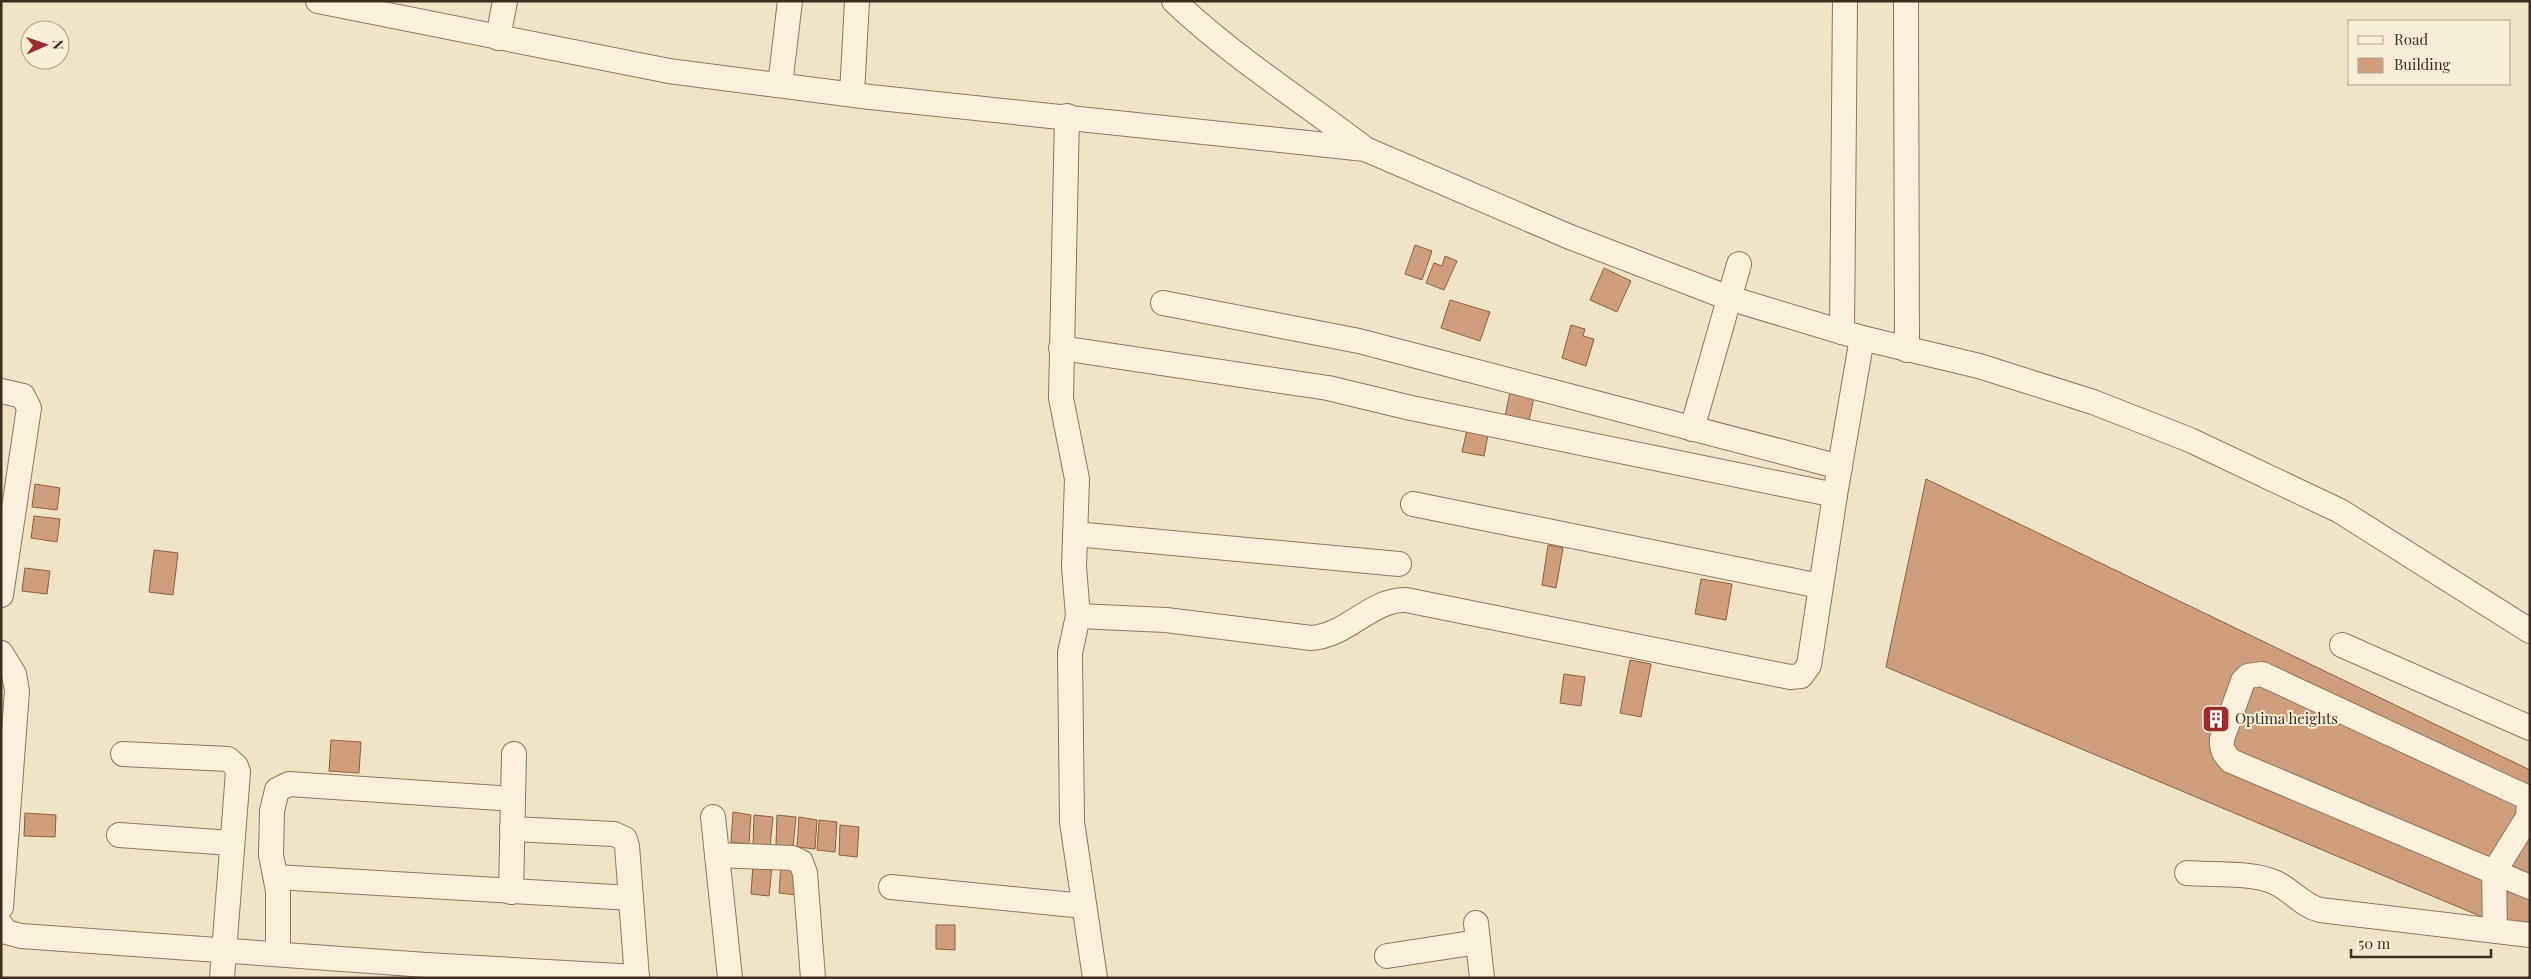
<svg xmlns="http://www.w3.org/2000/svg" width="2531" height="979" viewBox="0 0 2531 979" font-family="'Playfair Display',serif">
	<rect width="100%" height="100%" fill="#f0e4c8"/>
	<g fill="#cf9f7d" stroke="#8d5f41">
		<path d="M1415,245L1432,251L1422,280L1405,274Z"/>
		<path d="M1445,256L1457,261L1444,290L1426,283L1434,263L1442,266Z"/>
		<path d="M1604,268L1631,281L1617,312L1590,300Z"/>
		<path d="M1450,300L1490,312L1480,341L1441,328Z"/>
		<path d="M1571,325L1585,329L1583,336L1594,339L1586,366L1562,358Z"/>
		<path d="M1510,392L1534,397L1529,421L1505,416Z"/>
		<path d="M1468,425L1489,430L1484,456L1462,452Z"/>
		<path d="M1926,479L2530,770V937L1886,667Z"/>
		<path d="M35,484L60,488L57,510L32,507Z"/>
		<path d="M34,516L60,519L57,542L31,538Z"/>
		<path d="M1548,545L1563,548L1556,588L1542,585Z"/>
		<path d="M154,550L178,553L173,595L149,592Z"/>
		<path d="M25,568L50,571L47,594L22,591Z"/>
		<path d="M1701,579L1732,584L1726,620L1695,614Z"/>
		<path d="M1630,660L1651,664L1641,717L1620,713Z"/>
		<path d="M1564,674L1585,677L1581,706L1560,703Z"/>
		<path d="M331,740L361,742L359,773L329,771Z"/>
		<path d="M733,812L751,815L749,844L731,842Z"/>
		<path d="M25,813L56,815L55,837L24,836Z"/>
		<path d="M754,815L773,817L770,847L753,845Z"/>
		<path d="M777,815L796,817L793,847L776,845Z"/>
		<path d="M799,817L817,820L815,849L797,847Z"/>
		<path d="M819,820L837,822L835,852L817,850Z"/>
		<path d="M840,825L859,827L857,857L839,855Z"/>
		<path d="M781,863L799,866L797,895L779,893Z"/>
		<path d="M753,864L772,866L769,896L751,894Z"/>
		<path d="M936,925H955V950L936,949Z"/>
	</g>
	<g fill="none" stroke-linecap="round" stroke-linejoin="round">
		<defs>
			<g id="minor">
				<path d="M318,1L669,71L870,97L1365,149L1570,237L1729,298L1862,338L1979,366L2093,402L2190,440L2340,511L2530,631"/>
				<path d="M1174,1C1232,56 1300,99 1364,148"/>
				<path d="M1906,1L1907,350"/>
				<path d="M498,38L505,1"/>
				<path d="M780,85L790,1"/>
				<path d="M852,94L857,1"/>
				<path d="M1067,116L1061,398L1077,479L1074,567L1078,616L1070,653L1072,822L1095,978"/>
				<path d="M1163,303L1359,341L1840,467"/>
				<path d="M1842,332L1845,1"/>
				<path d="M1061,348L1328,388L1411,408L1835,495"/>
				<path d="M1,391L23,396L29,408L1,595"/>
				<path d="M1692,429L1739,264"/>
				<path d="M1413,504L1820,586"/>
				<path d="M1075,534L1399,564"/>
				<path d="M1078,616L1166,620L1311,638C1347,636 1371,599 1406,600L1790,677L1801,676L1809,665L1835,495L1862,338"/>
				<path d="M2342,645L2530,728"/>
				<path d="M1,653L14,674L17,691L1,907"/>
				<path d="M123,754L228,759L236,766L238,772L222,978"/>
				<path d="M713,817L730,978"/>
				<path d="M512,829L614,834L625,839L627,846L637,978"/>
				<path d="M119,835L231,843"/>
				<path d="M717,855L792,858L801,862L805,873L813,978"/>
				<path d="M2187,873C2213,875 2250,872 2274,882C2291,889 2301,905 2320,910L2530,935"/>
				<path d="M276,877L631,898"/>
				<path d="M891,887L1084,906"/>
				<path d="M511,892L514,754"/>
				<path d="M1476,923L1482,978"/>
				<path d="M1,925L6,932L21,936L426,965L637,977"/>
				<path d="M2495,930L2494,872L2528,817L2529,802L2524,796L2262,674L2248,676L2243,681L2222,739C2221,749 2224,754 2231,761L2494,872L2530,887"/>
				<path d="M278,953V891L271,855L272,811L277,790L289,784L513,799"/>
				<path d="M1387,956L1478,942"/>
			</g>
		</defs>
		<use href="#minor" stroke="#8d765c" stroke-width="26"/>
		<use href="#minor" stroke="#faf1dc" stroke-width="24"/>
	</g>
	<defs>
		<symbol id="building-square" viewBox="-11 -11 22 22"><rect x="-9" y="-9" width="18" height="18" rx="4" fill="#9e2a2b" stroke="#f7eed8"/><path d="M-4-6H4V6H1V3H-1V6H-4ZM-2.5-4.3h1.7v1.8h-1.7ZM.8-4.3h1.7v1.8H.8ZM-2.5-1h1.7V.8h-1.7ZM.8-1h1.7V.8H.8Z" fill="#fff"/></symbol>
	</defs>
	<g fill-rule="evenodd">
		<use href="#building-square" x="2200" y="703" width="32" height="32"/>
	</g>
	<g text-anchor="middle" stroke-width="4" stroke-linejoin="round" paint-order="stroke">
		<g font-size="15" fill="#3d2e20" stroke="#f7eed8" text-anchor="start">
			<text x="2235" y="724">Optima heights</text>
		</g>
	</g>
	<rect width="2531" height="979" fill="none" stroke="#3d2e20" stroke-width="5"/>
	<rect x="2348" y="20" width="162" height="65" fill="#f7eed8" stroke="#ada18e"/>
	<rect x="2358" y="36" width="25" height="8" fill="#faf1dc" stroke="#ada18e"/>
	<text x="2394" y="45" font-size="15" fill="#3d2e20">Road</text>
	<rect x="2358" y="58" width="25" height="15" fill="#cf9f7d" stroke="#ada18e"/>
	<text x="2394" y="70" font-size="15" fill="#3d2e20">Building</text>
	<g transform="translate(45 45) rotate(88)"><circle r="24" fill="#f7eed8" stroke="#ada18e"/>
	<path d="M0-4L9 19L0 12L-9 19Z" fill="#9e2a2b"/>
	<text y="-8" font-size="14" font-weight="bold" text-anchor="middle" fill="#3d2e20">N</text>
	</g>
	<path d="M2351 949v8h140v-8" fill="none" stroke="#3d2e20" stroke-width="2.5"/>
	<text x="2358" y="949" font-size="15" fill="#3d2e20" stroke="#f7eed8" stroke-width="4" paint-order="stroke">50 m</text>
</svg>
